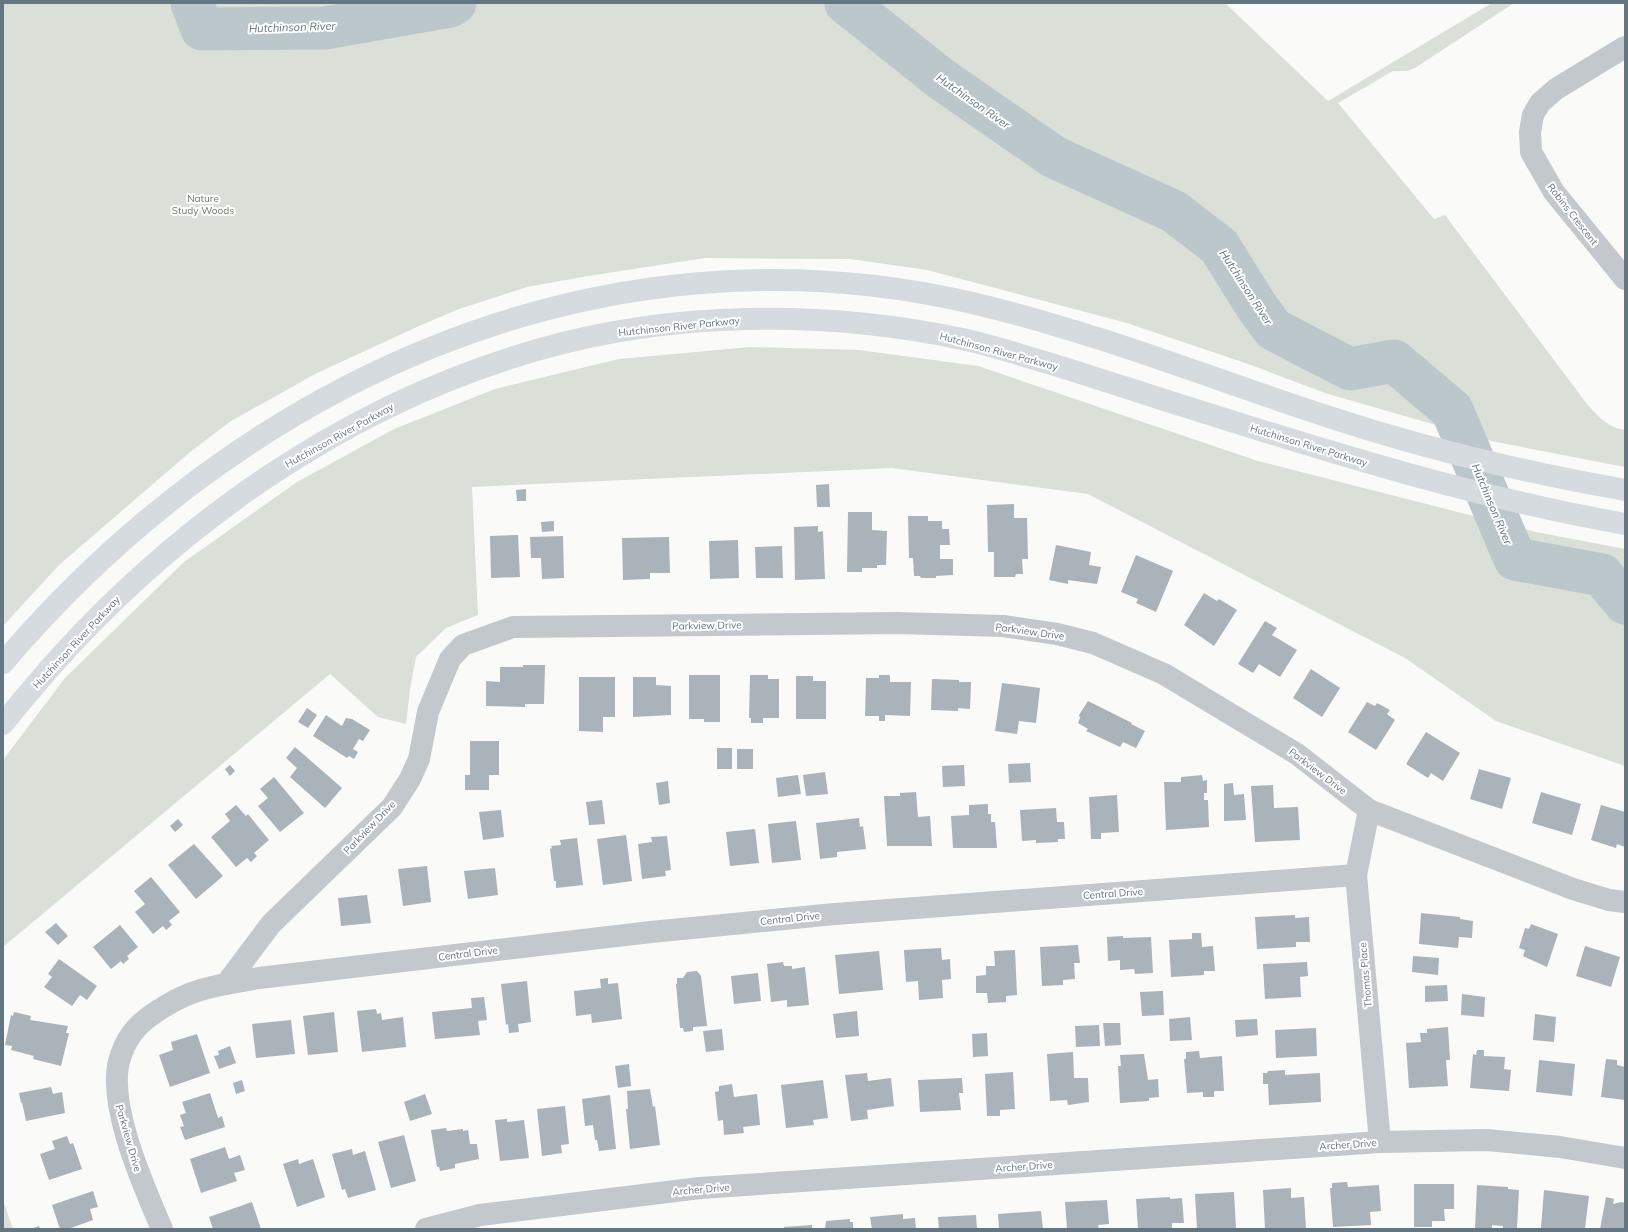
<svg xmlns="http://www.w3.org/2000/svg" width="1628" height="1232" viewBox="0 0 1628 1232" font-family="Mulish,sans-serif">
	<rect width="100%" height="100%" fill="#fafaf8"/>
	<g fill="#dadfd7">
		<path d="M3,3H1225L1328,101L1492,3H1514L1415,68L1407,71H1393L1338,103L1434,219L1445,215L1587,404C1598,416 1608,428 1625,430V467L1491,441L1325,393L1251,365L1127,323L927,270L850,259L705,258L588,276L527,287L459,309L419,326L317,373L231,421L189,453L59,565L3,626Z"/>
		<path d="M750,347L859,350L978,366L1258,461L1536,532L1625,549V766L1496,721L1405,658L1088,494L892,468L472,487L478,615L446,628L416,657L410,689L406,724L378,717L330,674L3,947V760L65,678L184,562L297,482L394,429L495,389L619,359Z"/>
		<path d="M3,1200L13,1229H3Z"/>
	</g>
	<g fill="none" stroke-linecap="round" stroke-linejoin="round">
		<g stroke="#bbc7cb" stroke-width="43">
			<path d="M192,3L202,29L325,28L450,6L455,3"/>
			<path d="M846,3L940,78L1054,157L1173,211L1219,246L1255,304L1273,329L1350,369L1394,361L1452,410L1515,559L1602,575L1625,603"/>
		</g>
	</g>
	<g fill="#aab3b9">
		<path d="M829,484L830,507H817L816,485Z"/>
		<path d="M526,489V501H517L516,490Z"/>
		<path d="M1014,504V518H1027L1028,559H1022L1023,574H1016L1015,577H994V552H988L987,505Z"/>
		<path d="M848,512H872V530L887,531L886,565H877V568H862V572H847Z"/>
		<path d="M908,516H928V521H942V529H949L950,545H940V559H953V575L936,576V578H921L920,576H914L913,558H909Z"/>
		<path d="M554,521V531L542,532L541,522Z"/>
		<path d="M818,526V532L823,531L825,579L795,580L794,527Z"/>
		<path d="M518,535L520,577L491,578L490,536Z"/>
		<path d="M563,536L564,578L542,579L541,558H531L530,537Z"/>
		<path d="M669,537L670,573H650V579L623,580L622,538Z"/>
		<path d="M738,540L739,578L710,579L709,541Z"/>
		<path d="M1056,545L1091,552L1089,565L1101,567L1097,584L1068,580V584L1049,580Z"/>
		<path d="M782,546L783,578H756L755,547Z"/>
		<path d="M1136,555L1173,571L1156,612L1136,603L1138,599L1121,592Z"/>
		<path d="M1204,593L1217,601L1219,599L1237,610L1214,646L1184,625Z"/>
		<path d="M1265,621L1277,628L1272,635L1297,650L1280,677L1259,664L1253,673L1238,664Z"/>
		<path d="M523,665H545L544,704H525V707L486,706V681L500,682V667H523Z"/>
		<path d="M1311,669L1340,688L1322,717L1293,698Z"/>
		<path d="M689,675H720V722H704V719H689Z"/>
		<path d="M750,675H768V679H779V718H763V723H751V718H749Z"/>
		<path d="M879,675H890V682H911L910,716L885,715V721H879V716H865L866,678H879Z"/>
		<path d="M796,676H813V681H826V719H796Z"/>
		<path d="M579,677H615V717H603V732L579,731Z"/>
		<path d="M633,677H656V685L671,686V715L633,717Z"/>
		<path d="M932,679L959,680V682H971L970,709L958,708V711L931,710Z"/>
		<path d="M1002,683L1040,688L1036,723L1019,721L1017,734L995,731Z"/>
		<path d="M1088,701L1132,723L1131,724L1145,731L1136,748L1123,742L1120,747L1086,731L1088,729L1078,723L1080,718L1079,715Z"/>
		<path d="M1367,702L1375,706L1377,703L1390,710L1387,714L1395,720L1376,750L1348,732Z"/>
		<path d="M307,708L317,715L308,728L298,722Z"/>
		<path d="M326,715L342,726L346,718L352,719L370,730L363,741L359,739L353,749L358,752L354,759L349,756L347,758L313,736Z"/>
		<path d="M1426,732L1460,753L1443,781L1431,773L1428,778L1406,764Z"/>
		<path d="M470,741H499V775H489V790H465V775H470Z"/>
		<path d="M295,747L342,788L325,808L290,777L297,768L286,758Z"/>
		<rect x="717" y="748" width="15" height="21"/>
		<rect x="737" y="749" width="16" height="20"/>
		<path d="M1030,763L1031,782L1009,783L1008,764Z"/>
		<path d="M230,765L235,771L230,776L225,769Z"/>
		<path d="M964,765L965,786L943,787L942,766Z"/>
		<path d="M1479,769L1511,778L1502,809L1470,799Z"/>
		<path d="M825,772L828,794L806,796L803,775Z"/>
		<path d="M798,775L801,794L778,797L776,778Z"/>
		<path d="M1202,775L1203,781L1207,780V793H1204V800H1208L1209,827L1166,830L1164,782H1181V777Z"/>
		<path d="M274,777L304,813L280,832L258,806L268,798L260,789Z"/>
		<path d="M668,781L670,803L659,805L656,783Z"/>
		<path d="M1233,783L1234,795L1244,794L1246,820L1224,821V784Z"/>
		<path d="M1273,785L1274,808L1298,807L1300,840L1255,842L1251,786Z"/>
		<path d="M916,792L918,817L930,816L932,846H887L884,796H900V793Z"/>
		<path d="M1541,792L1581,804L1572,835L1532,823Z"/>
		<path d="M1117,795L1119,832L1101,833V839H1091L1089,797Z"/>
		<path d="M602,800L605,824L589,825L586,802Z"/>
		<path d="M988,804V814H991V822H995L997,848H953L951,816L969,815V805Z"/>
		<path d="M236,805L246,816L248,814L269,840L254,853L257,856L251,862L247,858L236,867L211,837L230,821L225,814Z"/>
		<path d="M1601,805L1625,812V847L1617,844L1616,848L1591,840Z"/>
		<path d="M1056,808L1057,822H1064L1065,839H1058V842L1036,843V840L1022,841L1020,810Z"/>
		<path d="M501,810L504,837L483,840L479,812Z"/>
		<path d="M859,818L860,827L863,826L866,849L837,852V857L820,859L816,823Z"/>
		<path d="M178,819L183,825L175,832L170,826Z"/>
		<path d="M796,821L801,860L772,863L768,824Z"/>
		<path d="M755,829L759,863L730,866L726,832Z"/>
		<path d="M626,835L632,881L603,885L597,839Z"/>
		<path d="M667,836L671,870L665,871L666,876L642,879L638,844L652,842L651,837Z"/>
		<path d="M577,838L583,885L556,888V881H554L550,849L552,848L551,846L561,845L560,840Z"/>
		<path d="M194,844L223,876L196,899L168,865Z"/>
		<path d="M427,866L431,902L403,906L398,869Z"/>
		<path d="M495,868L498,895L468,899L464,871Z"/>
		<path d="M151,877L180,912L169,921L172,925L166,930L163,926L153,934L135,912L145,904L134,891Z"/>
		<path d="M367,895L371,923L341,926L338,898Z"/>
		<path d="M1421,913L1460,917V919L1473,921L1472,938L1459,937L1458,948L1419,944Z"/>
		<path d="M1295,915V918L1309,917L1310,942H1296V947L1257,949L1255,917Z"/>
		<path d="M56,923L68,936L58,945L45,932Z"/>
		<path d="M1531,924L1558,934L1547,967L1523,956L1525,950L1519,948L1525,928L1529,929Z"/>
		<path d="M120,925L138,947L127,956L129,959L123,964L121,961L111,969L93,947Z"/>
		<path d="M1192,933H1201L1202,947L1213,946L1215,971H1204V975L1171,977L1169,940L1192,939Z"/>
		<path d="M1123,936V938L1151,937L1153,973L1135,974L1134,969L1120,970V960L1108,961L1107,937Z"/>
		<path d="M1078,945L1080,963H1074L1075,979L1063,980V985L1042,986L1040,947Z"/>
		<path d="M1585,946L1620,957L1611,987L1576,976Z"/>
		<path d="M941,948L942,960L950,959L951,979L942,980L943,998L919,1000L918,981L906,982L904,950Z"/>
		<path d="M1015,950L1017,995L1006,996V1002L988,1003L987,993H976V976L986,975V966H995L994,951Z"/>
		<path d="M879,951L883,990L839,994L835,955Z"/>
		<path d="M1413,956L1439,958L1438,975L1412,972Z"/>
		<path d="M59,959L97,986L87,1000L80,995L72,1006L44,987L52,977L48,974Z"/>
		<path d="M783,962L784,966H792V969L805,967L809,1005L787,1007V1000L771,1002L767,964Z"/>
		<path d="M1307,962L1308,976L1300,977L1301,997L1265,999L1263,964Z"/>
		<path d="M697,971L701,976L707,1026L693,1027V1031L684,1032L683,1028H680L676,984H677V978H683L687,972Z"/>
		<path d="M758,973L761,1001L734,1004L731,976Z"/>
		<path d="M608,978V984L618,983L622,1019L592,1023L591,1014L576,1016L574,991L601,988L600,979Z"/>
		<path d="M527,981L531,1022L518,1024L519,1032L509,1033L508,1024L506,1025L501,984Z"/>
		<path d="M1447,985L1448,1001L1425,1002V986Z"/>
		<path d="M1163,991L1164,1015L1142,1016L1140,992Z"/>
		<path d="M1462,994L1485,997L1484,1017L1461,1015Z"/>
		<path d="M484,997L487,1020L478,1021L480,1035L435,1039L432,1012L472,1008L471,998Z"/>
		<path d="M376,1009L377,1014L381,1013L382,1020L403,1017L406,1047L362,1052L357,1011Z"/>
		<path d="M857,1011L859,1036L836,1038L833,1014Z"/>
		<path d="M14,1012L31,1016L30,1020L68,1026L66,1033H69L61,1066L33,1059L34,1056L11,1050L12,1046L5,1045L11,1015L13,1016Z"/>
		<path d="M334,1012L338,1052L308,1055L303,1016Z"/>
		<path d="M1535,1014L1556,1017L1554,1042L1533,1040Z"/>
		<path d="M1190,1017L1192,1040L1170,1041L1169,1019Z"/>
		<path d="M1257,1019L1258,1035L1236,1037L1235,1020Z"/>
		<path d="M291,1020L295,1054L256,1058L252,1024Z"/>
		<path d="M1103,1023H1120L1121,1045L1105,1046Z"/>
		<path d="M1099,1025L1100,1046L1076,1047L1075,1026Z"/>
		<path d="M1448,1027L1450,1060H1446L1448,1086L1409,1088L1406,1043L1421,1042L1420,1033H1427V1029Z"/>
		<path d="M1316,1028L1317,1056L1276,1058L1275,1030Z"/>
		<path d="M722,1029L724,1050L706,1052L703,1031Z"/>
		<path d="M987,1033L988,1056L973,1057L972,1034Z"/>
		<path d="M197,1034L210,1073L170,1087L159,1055L173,1050L171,1042Z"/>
		<path d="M230,1046L236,1063L219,1069L214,1056L219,1055L218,1051Z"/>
		<path d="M1477,1050H1484V1056L1505,1057L1504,1069L1511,1070L1509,1091L1470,1088L1473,1054L1476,1055Z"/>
		<path d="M1199,1051L1200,1058L1222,1056L1224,1091H1214V1097H1203V1092L1187,1093L1184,1059H1186V1052Z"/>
		<path d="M1073,1052L1074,1078H1088L1089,1102L1068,1105L1067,1100L1050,1101L1047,1054Z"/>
		<path d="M1144,1054L1148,1080L1158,1079L1159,1097L1149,1098V1101L1120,1103L1118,1066H1121L1120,1055Z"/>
		<path d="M1606,1059L1617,1060V1065L1625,1067V1100L1601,1097Z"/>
		<path d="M1539,1060L1575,1064L1572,1096L1536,1092Z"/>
		<path d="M629,1064L631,1086L618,1088L615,1066Z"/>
		<path d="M1285,1070V1075L1320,1073L1321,1102L1269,1105L1268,1084H1263V1073H1267L1268,1071Z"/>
		<path d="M1013,1072L1015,1109L1000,1110V1116H987L985,1074Z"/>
		<path d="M867,1073L868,1081L891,1078L894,1106L867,1110L868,1119L851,1121L845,1075Z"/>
		<path d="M962,1078L963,1093H959L961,1110L920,1112L918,1080Z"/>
		<path d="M242,1080L245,1091L236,1094L233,1083Z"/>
		<path d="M823,1080L828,1118L813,1120L814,1125L786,1128L781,1085Z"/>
		<path d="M732,1084L734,1097L757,1094L760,1125L743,1127L744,1133L724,1135L723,1120L718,1121L715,1092L719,1091V1086Z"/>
		<path d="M51,1087L53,1094L62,1092L65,1113L26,1121L22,1102L21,1103L19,1093Z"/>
		<path d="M650,1089L653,1107L655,1106L660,1145L630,1149L626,1109H628L627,1091Z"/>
		<path d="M210,1093L218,1118L222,1116L225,1127L185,1140L180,1127L184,1126L180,1115L186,1113L182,1102Z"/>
		<path d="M425,1094L432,1114L410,1121L404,1102Z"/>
		<path d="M610,1095L616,1149L599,1151L597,1140H595L593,1125L585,1126L582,1099Z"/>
		<path d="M565,1106L569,1144L561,1145L562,1153L542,1156L537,1109Z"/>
		<path d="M507,1119V1122L524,1120L529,1158L500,1161L495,1120Z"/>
		<path d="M446,1128L447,1131L463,1129V1131L468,1130L470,1144H477L479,1159L455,1164V1168L440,1171L439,1167H437L431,1130Z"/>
		<path d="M404,1135L416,1181L391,1188L378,1142Z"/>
		<path d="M67,1136L70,1144L73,1143L82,1169L49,1180L40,1154L55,1149L52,1141Z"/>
		<path d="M225,1147L229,1159L240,1155L245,1170L234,1173L237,1181L201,1193L190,1159Z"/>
		<path d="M352,1149L353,1155L365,1151L376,1190L348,1198L345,1189L342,1190L332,1154Z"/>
		<path d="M298,1159L299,1164L313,1159L325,1197L297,1207L283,1164Z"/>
		<path d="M1347,1182L1348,1187L1379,1185L1381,1211L1370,1212L1371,1225L1333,1227L1330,1188H1332V1183Z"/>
		<path d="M1414,1184H1454V1209H1444L1445,1221H1432V1227H1414Z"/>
		<path d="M1477,1185L1508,1187V1189L1519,1190L1517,1229H1503V1226L1492,1225V1229H1475Z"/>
		<path d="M1291,1188V1198L1304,1197L1306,1229H1265L1263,1190Z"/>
		<path d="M1544,1190L1589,1196L1585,1228H1541Z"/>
		<path d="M93,1191L98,1207L90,1209L93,1220L68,1229H60L52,1205Z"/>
		<path d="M1234,1192L1236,1228L1197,1229L1195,1194Z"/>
		<path d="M1170,1197V1199L1182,1198L1184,1223H1172V1229H1138L1136,1199Z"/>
		<path d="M1606,1197L1614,1199L1613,1204L1621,1202L1625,1203V1229H1600Z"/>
		<path d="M1107,1200L1109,1224L1098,1225L1099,1229H1067L1065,1202Z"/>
		<path d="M252,1202L261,1229H213L209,1217Z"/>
		<path d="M1041,1211L1043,1229H999L998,1214Z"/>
		<path d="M903,1214V1219L915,1218L916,1229H872L870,1217Z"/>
		<path d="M976,1215L977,1229H939L938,1217Z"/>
		<path d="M850,1219V1222H853V1229H825L826,1221Z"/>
		<path d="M812,1225V1229H784V1227Z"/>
		<path d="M39,1226L40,1229H31Z"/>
	</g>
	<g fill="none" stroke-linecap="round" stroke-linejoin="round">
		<g stroke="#c3c8cc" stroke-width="22">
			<path d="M1625,47L1556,89L1540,103L1533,115L1530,132L1531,152L1554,192L1625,279"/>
			<path d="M1369,810L1356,875L1380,1142"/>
			<path d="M226,984L259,978L651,932L835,914L1356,875"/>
			<path d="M162,1229C144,1187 104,1099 121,1055C128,1034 140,1022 159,1010C182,995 199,989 226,984L271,924L392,807L410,779L419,759L428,712L450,659L463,645L513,627L898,623L1003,626L1057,634L1093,643L1164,674L1297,754L1369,810L1573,889L1609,900L1625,902"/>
			<path d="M426,1229L480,1215L700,1188L1380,1142L1487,1140L1560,1147L1625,1158"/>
		</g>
		<g stroke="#d6dbdf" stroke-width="22">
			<path d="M3,663C242,382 598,218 968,302C1089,330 1205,376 1323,415C1422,448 1523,472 1625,490"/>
			<path d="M3,724C18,705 34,687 49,669C179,522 348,404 537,350C672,311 824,310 962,339C991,345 1020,355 1048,363C1097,378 1145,394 1193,409C1335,454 1478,498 1625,524"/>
		</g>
	</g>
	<g text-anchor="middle" stroke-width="4" stroke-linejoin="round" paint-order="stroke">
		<g font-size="10" fill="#687a64" stroke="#fff">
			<text x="203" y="202">Nature<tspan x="203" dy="12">Study Woods</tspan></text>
		</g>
		<g font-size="10" fill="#657683" stroke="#fff">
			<text transform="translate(1573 214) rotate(52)" y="4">Robins Crescent</text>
			<text transform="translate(679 326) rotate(-6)" y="4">Hutchinson River Parkway</text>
			<text transform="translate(999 351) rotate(15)" y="4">Hutchinson River Parkway</text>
			<text transform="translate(339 435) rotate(-29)" y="4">Hutchinson River Parkway</text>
			<text transform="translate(1309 445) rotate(17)" y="4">Hutchinson River Parkway</text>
			<text transform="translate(707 625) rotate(-1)" y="4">Parkview Drive</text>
			<text transform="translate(1030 631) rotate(8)" y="4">Parkview Drive</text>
			<text transform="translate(76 642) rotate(-47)" y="4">Hutchinson River Parkway</text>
			<text transform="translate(1318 771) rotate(37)" y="4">Parkview Drive</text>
			<text transform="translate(369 827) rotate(-46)" y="4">Parkview Drive</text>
			<text transform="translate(1113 893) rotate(-4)" y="4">Central Drive</text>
			<text transform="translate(790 918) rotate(-6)" y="4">Central Drive</text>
			<text transform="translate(468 953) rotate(-7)" y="4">Central Drive</text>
			<text transform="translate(1365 975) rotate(-95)" y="4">Thomas Place</text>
			<text transform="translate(129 1138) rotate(74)" y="4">Parkview Drive</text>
			<text transform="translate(1348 1144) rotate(-4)" y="4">Archer Drive</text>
			<text transform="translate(1024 1166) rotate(-4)" y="4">Archer Drive</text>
			<text transform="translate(701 1189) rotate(-5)" y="4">Archer Drive</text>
		</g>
		<g font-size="11" font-style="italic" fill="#60757c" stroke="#fff">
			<text transform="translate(292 27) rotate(-2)" y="4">Hutchinson River</text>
			<text transform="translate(973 101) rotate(35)" y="4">Hutchinson River</text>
			<text transform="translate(1246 287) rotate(57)" y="4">Hutchinson River</text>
			<text transform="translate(1492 504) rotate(67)" y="4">Hutchinson River</text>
		</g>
	</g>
	<rect width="1628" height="1232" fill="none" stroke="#657683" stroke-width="8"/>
</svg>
